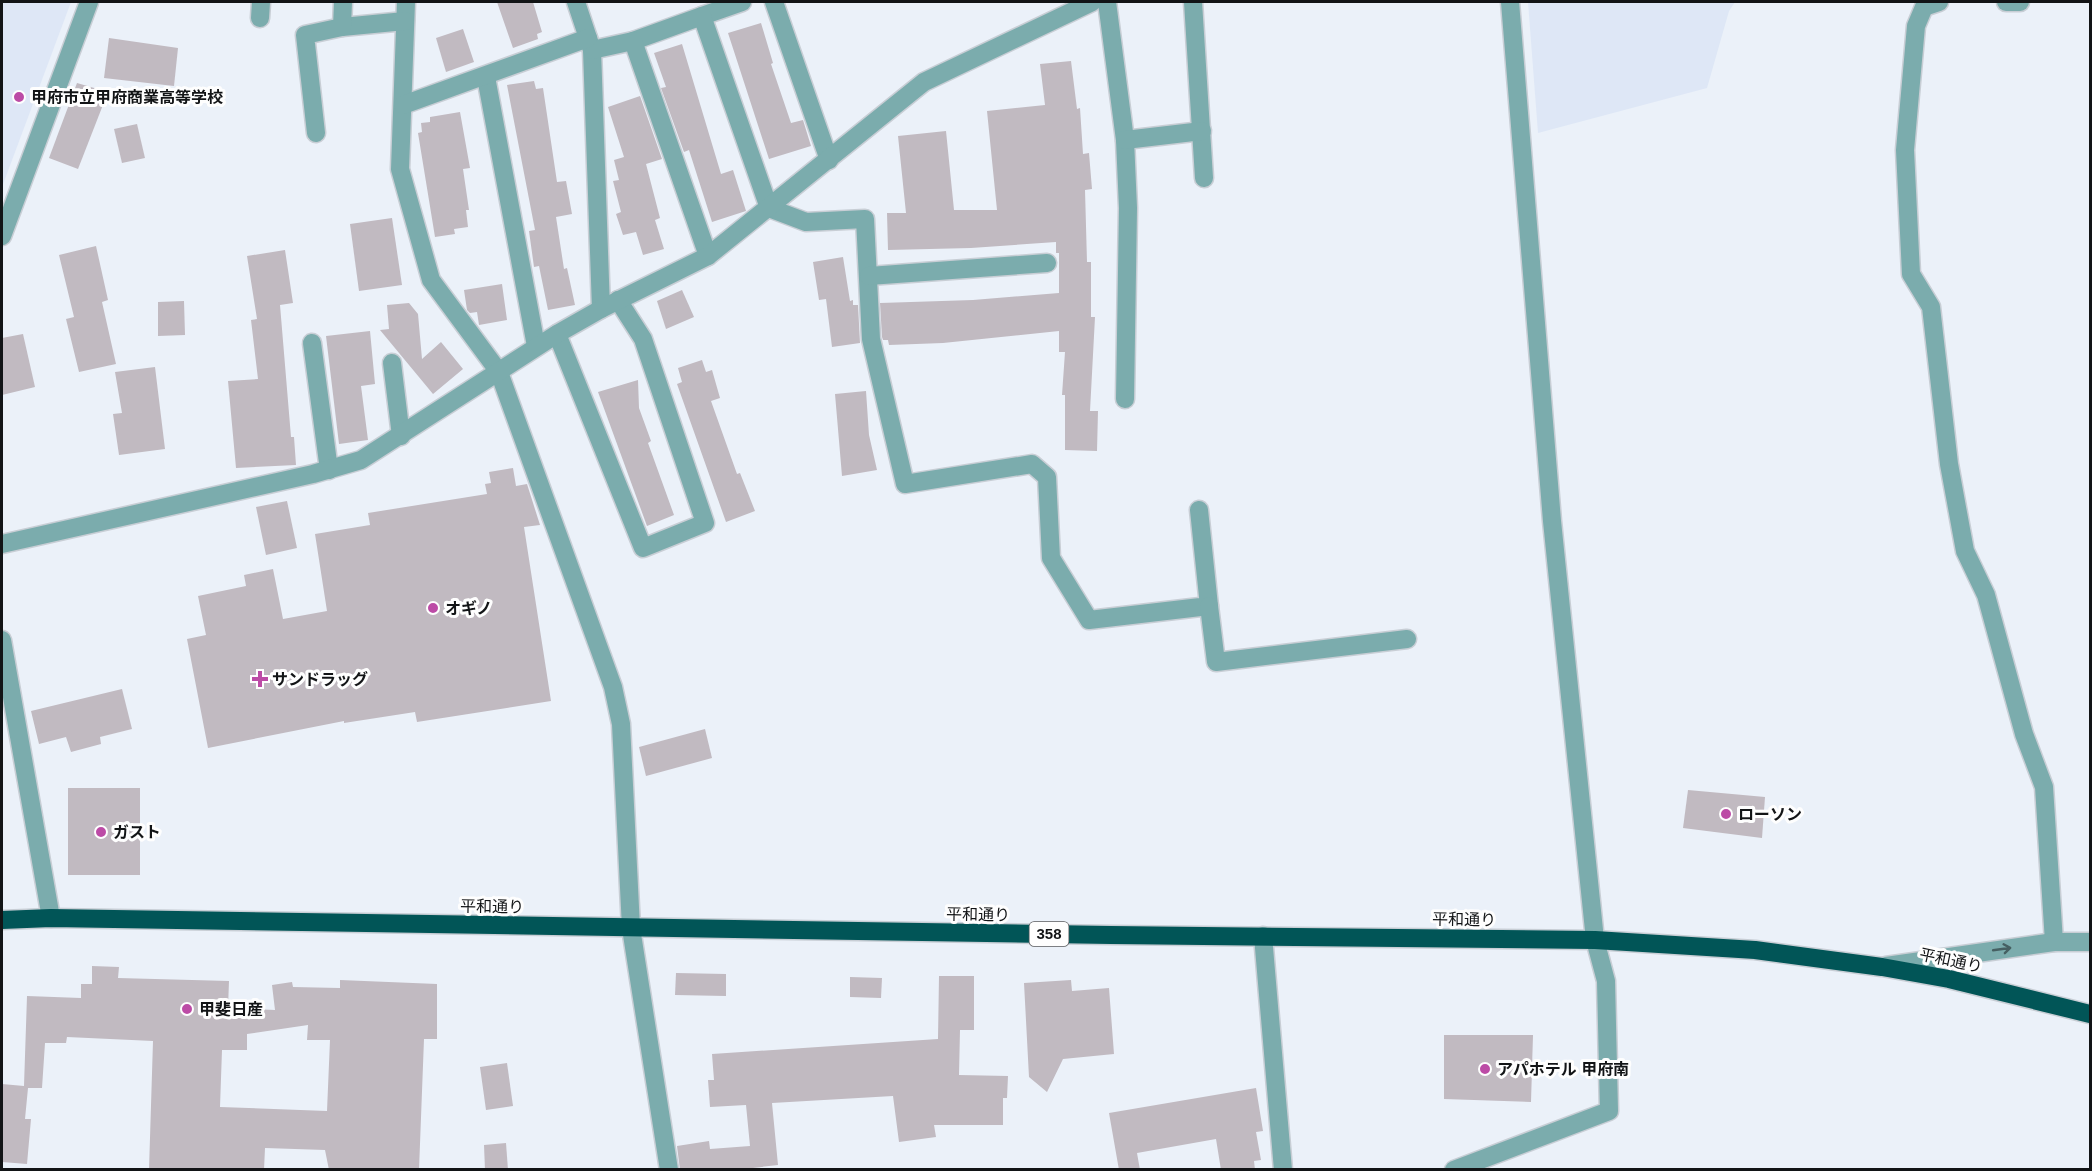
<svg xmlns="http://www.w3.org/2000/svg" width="2092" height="1171" viewBox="0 0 2092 1171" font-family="Arial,'Noto Sans JP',sans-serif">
	<rect width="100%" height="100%" fill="#ebf1f9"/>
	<g fill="#dee7f6">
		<path d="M2,2H71L2,187Z"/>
		<path d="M1528,2H1735L1729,11L1707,88L1538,133Z"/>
	</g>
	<g fill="#c1bac1" fill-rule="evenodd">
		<path d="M497,2H533L542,32L537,34L538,39L513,48Z"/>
		<path d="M761,23L773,63L771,64L791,123L803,120L811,146L769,159L728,33Z"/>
		<path d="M463,29L474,62L446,72L436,38Z"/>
		<path d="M109,38L178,48L174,86L104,78Z"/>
		<path d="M682,44L721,174L733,170L746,211L712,222L689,150L684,152L661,88L666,87L654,53Z"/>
		<path d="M1071,61L1077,109L1080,108L1083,154L1089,153L1092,189L1085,190L1087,262H1091V317H1095L1090,411H1098L1097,451L1065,450V395H1062L1065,352H1059V331L943,343L889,345L888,340H883L882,337L880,303L973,300L1059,293V253H1056V242L971,248L888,250L887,213H906L898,136L946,131L954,210H997L987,111L1045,105L1040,64Z"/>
		<path d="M534,81L536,89L543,88L557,182L566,181L572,214L556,217L564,269L567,268L575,305L548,310L539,266L534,267L529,231L535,230L507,85Z"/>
		<path d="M77,83L108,92L78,169L49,158Z"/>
		<path d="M640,96L662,159L646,164L660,218L655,220L664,249L643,255L636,232L623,235L616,214L621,212L613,181L619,180L614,160L624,157L608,107Z"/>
		<path d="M460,112L470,168L463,169L469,210H466L468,227L454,229L455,234L435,237L418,133L422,132L421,123L430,122V117Z"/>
		<path d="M137,124L145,158L122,163L114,129Z"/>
		<path d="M392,218L402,285L359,291L350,224Z"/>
		<path d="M96,246L108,300L102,302L116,364L79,372L66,319L74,317L59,255Z"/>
		<path d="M285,250L293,303L280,305L291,437H294L296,465L236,468L228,381L258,379L251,320L257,319L247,256Z"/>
		<path d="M843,257L850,301L853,300V305H858L860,343L832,347L826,299L819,300L813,262Z"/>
		<path d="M502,284L507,320L479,325L477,312L470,313L467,310L464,290Z"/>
		<path d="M682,290L694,317L666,329L657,301Z"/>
		<path d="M184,301L185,335L158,336V302Z"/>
		<path d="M409,303L418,314L422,359L441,342L463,369L433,394L380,330L389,329L387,305Z"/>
		<path d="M370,331L375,384L361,386L368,440L339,444L326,336Z"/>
		<path d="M23,334L35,387L2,395V338Z"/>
		<path d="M702,360L706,372L712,370L720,398L711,401L737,474L740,473L755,511L726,522L677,384L682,382L678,368Z"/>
		<path d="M155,367L165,449L119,455L113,414L122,413L115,372Z"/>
		<path d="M638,380L639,408L651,441L648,443L674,515L647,526L598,392Z"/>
		<path d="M866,391L869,435L877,470L842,476L835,394Z"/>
		<path d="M513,468L516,486L527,484L540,525L524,527L551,701L417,722L415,712L344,723V721L208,748L187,639L206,635L198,596L246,586L244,575L273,569L283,619L327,611L315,534L370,525L368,513L487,494L485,484L491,483L489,472Z"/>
		<path d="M287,501L297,548L266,555L256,507Z"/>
		<path d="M122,689L132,729L100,737L101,744L71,752L66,737L39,744L31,711Z"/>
		<path d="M705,729L712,758L646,776L639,747Z"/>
		<rect x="68" y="788" width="72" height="87"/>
		<path d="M1688,790L1765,797L1762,838L1683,828Z"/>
		<path d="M92,966L119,967L118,978L229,981L228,1008L275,1010L272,985L292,982L293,987L340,988V980L437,984V1039H424L419,1170H329L325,1150L265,1148L264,1170H149L153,1041L67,1037L66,1043H45L42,1088H28L25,1119H31L27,1164L2,1162V1084L24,1086L27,996L81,998V984H92ZM308,1025L307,1040H330L327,1111L220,1107L222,1050H247V1034Z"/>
		<path d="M676,973L726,974V996L675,995Z"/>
		<path d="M939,976H974V1030H960L959,1075L1008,1076L1007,1098H1003V1125H934L936,1137L899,1142L893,1096L772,1103L778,1165L735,1170H680L677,1146L709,1141L710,1149L750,1146L746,1105L710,1107L708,1080H714L712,1054L938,1039Z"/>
		<path d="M850,977L882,978L881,998L850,997Z"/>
		<path d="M1071,980L1072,991L1109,988L1114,1054L1063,1059L1047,1092L1029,1077L1024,983Z"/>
		<path d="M1444,1035H1533L1531,1102L1444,1099Z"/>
		<path d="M507,1063L513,1106L486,1110L480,1067Z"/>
		<path d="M1256,1088L1263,1131L1256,1132L1261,1160L1254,1161L1255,1170H1221L1216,1139L1137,1153L1140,1170H1119L1109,1113Z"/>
		<path d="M506,1143L508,1170H485L484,1145Z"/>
	</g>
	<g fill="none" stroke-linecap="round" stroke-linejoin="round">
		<defs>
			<g id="minor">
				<path d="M406,2L400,169L431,280L499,372L613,687L621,724L631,928L669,1170"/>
				<path d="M576,2L592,50L601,309"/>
				<path d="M774,2L829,160"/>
				<path d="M1107,2L1125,140L1128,208L1125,399"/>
				<path d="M1193,2L1204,178"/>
				<path d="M1939,2L1924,7L1916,26L1905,150L1911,274L1931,307L1949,464L1965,551L1986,595L2024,734L2044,787L2054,942"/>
				<path d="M2006,2H2020"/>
				<path d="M702,16L742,2"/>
				<path d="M260,18L261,2"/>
				<path d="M342,27L405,21"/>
				<path d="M633,41L702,16L769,208L806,222L865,219L871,339L905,484L1032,464L1047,477L1051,558L1089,620L1209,606L1199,510"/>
				<path d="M592,50L633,41L708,256"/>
				<path d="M486,77L536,346"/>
				<path d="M403,105L588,38"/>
				<path d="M316,133L305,35L342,27L343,2"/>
				<path d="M1125,140L1202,131"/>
				<path d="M2,236L89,2"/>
				<path d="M869,276L1047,263"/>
				<path d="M557,334L643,548L705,523L643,339L618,300"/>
				<path d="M312,343L329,470"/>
				<path d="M392,363L401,436"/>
				<path d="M2,544L313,474L361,460L557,334L601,309L708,256L924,82L1092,2"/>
				<path d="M1209,606L1216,662L1407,639"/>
				<path d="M2,640L51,918"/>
				<path d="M1263,936L1283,1170"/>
				<path d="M1886,966L2054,942H2090"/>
				<path d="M1454,1170L1609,1111L1606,981L1595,940L1552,521L1510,2"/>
			</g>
			<path id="highway" d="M2,920L51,918L1111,935L1595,940L1755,950L1882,967L1949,979L2090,1014"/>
		</defs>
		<use href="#minor" stroke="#c8ced5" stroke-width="21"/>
		<use href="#highway" stroke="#c8ced5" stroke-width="21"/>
		<use href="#minor" stroke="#7bacad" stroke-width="18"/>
		<use href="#highway" stroke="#015557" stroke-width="18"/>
	</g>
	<defs><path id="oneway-shaft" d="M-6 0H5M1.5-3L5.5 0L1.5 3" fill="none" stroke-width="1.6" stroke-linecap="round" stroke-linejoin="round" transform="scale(1.5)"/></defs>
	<use stroke="#466062" href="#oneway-shaft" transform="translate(2002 949) rotate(-8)"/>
	<g fill="#bc4ba6" stroke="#fefefe" stroke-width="2">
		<circle cx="19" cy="97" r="6"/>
		<circle cx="433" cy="608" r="6"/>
		<path d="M257 670h6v6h6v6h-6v6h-6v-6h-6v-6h6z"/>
		<circle cx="1726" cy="814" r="6"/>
		<circle cx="101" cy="832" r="6"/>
		<circle cx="187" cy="1009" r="6"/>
		<circle cx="1485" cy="1069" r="6"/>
	</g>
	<g text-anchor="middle" stroke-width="6" stroke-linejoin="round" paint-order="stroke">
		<rect fill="#fefefe" stroke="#595a5c" stroke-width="1.5" x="1029.5" y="922" width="39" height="24" rx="4.5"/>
		<g font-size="15" font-weight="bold" fill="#121416">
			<text x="1049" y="939">358</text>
		</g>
		<g font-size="16" font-weight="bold" fill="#121416" stroke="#fefefe" text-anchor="start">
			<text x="31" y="103">甲府市立甲府商業高等学校</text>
			<text x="445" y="614">オギノ</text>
			<text x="272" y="685">サンドラッグ</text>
			<text x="1738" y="820">ローソン</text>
			<text x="113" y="838">ガスト</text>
			<text x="199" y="1015">甲斐日産</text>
			<text x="1497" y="1075">アパホテル 甲府南</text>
		</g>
		<g font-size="16" fill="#121416" stroke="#fefefe">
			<text transform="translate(492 906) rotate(1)" y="6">平和通り</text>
			<text transform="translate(978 914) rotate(1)" y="6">平和通り</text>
			<text transform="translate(1464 919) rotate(1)" y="6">平和通り</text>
			<text transform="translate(1951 960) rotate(12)" y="6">平和通り</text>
		</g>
	</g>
	<rect width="2092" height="1171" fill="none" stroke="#121416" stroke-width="6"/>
</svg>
